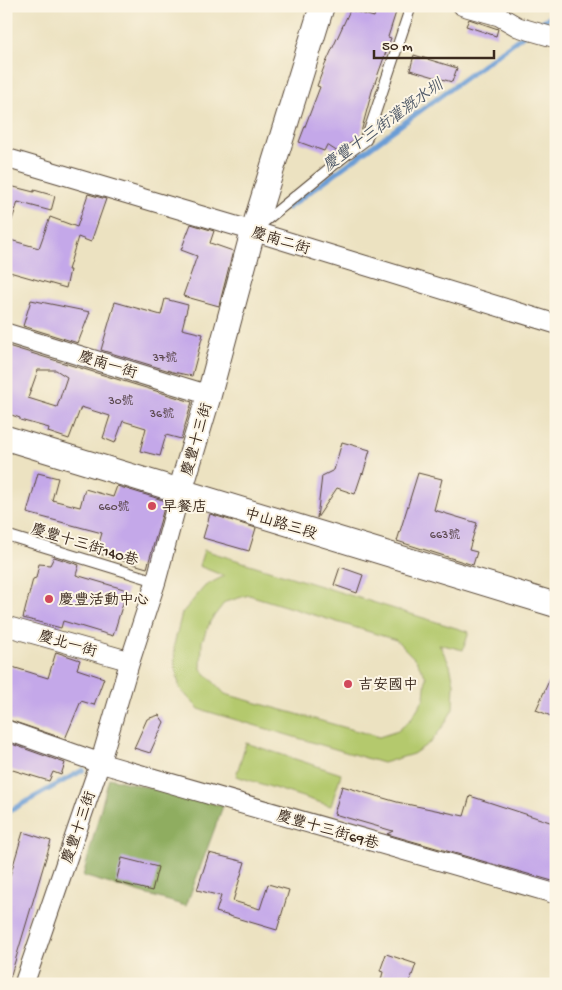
<svg xmlns="http://www.w3.org/2000/svg" width="562" height="990" viewBox="0 0 562 990" font-family="'Gochi Hand','LXGW WenKai TC',sans-serif">
	<rect width="100%" height="100%" fill="#fcf5e5"/>
	<filter id="ink" filterUnits="userSpaceOnUse"><feTurbulence type="fractalNoise" baseFrequency=".02" numOctaves="2"/><feDisplacementMap in="SourceGraphic" scale="10" xChannelSelector="R" yChannelSelector="G"/><feConvolveMatrix kernelMatrix="1 2 1 2 8 2 1 2 1" color-interpolation-filters="sRGB"/></filter>
	<filter id="wash" filterUnits="userSpaceOnUse"><feTurbulence type="fractalNoise" baseFrequency=".0096" numOctaves="4" result="noise"/><feDisplacementMap in="SourceGraphic" scale="20" xChannelSelector="R" yChannelSelector="G"/><feGaussianBlur stdDeviation="1.12" result="paint"/><feColorMatrix in="noise" values="0 0 0 0 0 0 0 0 0 0 0 0 0 0 0 0 0 1.4 0 .05"/><feComposite in="paint" operator="in"/></filter>
	<g filter="url(#wash)">
		<rect width="100%" height="100%" fill="#ece2c1"/>
		<g fill="#b4c96d" stroke="#787a46" fill-rule="evenodd">
			<path d="M204,550L469,632L463,650L439,644L450,665L454,683L453,709L444,725L431,742L413,754L383,763L199,709L180,689L175,668L174,645L182,613L205,586L224,576L199,566ZM249,595L396,640L416,660L426,677L424,698L411,719L398,731L379,737L225,694L201,669L202,641L211,620L225,602Z"/>
			<path d="M246,743L341,774L331,806L236,776Z"/>
		</g>
		<path fill="#8fad60" stroke="#656c3f" d="M109,778L223,806L186,906L83,876Z"/>
		<g fill="none" stroke-linecap="round" stroke-linejoin="round">
			<g stroke="#6a9dd5" stroke-width="5">
				<path d="M536,26L556,12"/>
				<path d="M288,208L525,34"/>
				<path d="M6,813L83,770"/>
			</g>
		</g>
		<g id="blocks">
			<g fill="#c4a8e9" fill-rule="evenodd">
				<path d="M377,6H398L388,37L391,38L372,91L360,136L338,152L327,145L324,151L299,142L320,87L317,86L324,67L350,10L374,17Z"/>
				<path d="M469,19L498,29L496,36L466,26Z"/>
				<path d="M414,55L457,68L452,82L410,70Z"/>
				<path d="M6,185L34,192V190L55,196L51,211L18,202L9,229L6,228Z"/>
				<path d="M88,194L106,199L91,242L78,237L68,270H70L66,288L6,271V251L10,240L39,248L50,217L77,227Z"/>
				<path d="M191,224L214,231L210,243L233,251L219,306L183,296L197,256L181,250Z"/>
				<path d="M165,299L188,305L182,329L203,334L192,376L173,372L101,350L115,302L161,315Z"/>
				<path d="M31,300L90,312L78,343L23,326Z"/>
				<path d="M8,346L192,402L181,439L166,435L160,456L140,451L146,428L123,421L115,443L103,438L110,416L81,407L69,439L48,432L49,428L20,420V418L6,413V352ZM38,370H56L67,377L57,407L28,398Z"/>
				<path d="M342,442L370,450L363,474L362,473L355,494L337,488L317,518L322,476L334,470Z"/>
				<path d="M38,473L58,478L52,500L80,507L85,489L113,497L117,486L166,501L147,568L96,553L102,533L27,513Z"/>
				<path d="M418,473L442,479L434,510L477,523L469,550L477,552L473,565L397,541Z"/>
				<path d="M210,514L256,528L249,551L203,538Z"/>
				<path d="M54,557L79,565L76,575L127,590L113,636L63,621L61,628L23,618L33,579L36,578L39,564L50,565Z"/>
				<path d="M340,567L363,575L357,593L334,585Z"/>
				<path d="M56,652L80,660L77,669L104,678L94,705L81,701L65,739L6,719V665L48,678Z"/>
				<path d="M556,665V718L536,710Z"/>
				<path d="M159,715L164,722L150,753L134,748L147,719Z"/>
				<path d="M6,742L65,763L61,775L53,772L49,781L6,768Z"/>
				<path d="M342,786L397,802L464,816L470,796L556,824V882L387,834L393,831L334,814Z"/>
				<path d="M23,832L51,841L10,978H6V889Z"/>
				<path d="M209,853L245,862L233,901L260,909L268,884L289,890L277,930L216,912L221,896L197,890Z"/>
				<path d="M122,858L158,867L152,891L116,882Z"/>
				<path d="M386,954L416,964L409,984H380L383,972L380,971Z"/>
			</g>
		</g>
	</g>
	<g filter="url(#ink)">
		<use href="#blocks" fill-opacity="0" stroke="#564636" stroke-width="1"/>
		<g fill="none" stroke-linecap="round" stroke-linejoin="round">
			<defs>
				<g id="service">
					<path d="M259,226L347,154L366,140L411,6"/>
					<path d="M6,535L156,581"/>
				</g>
				<g id="minor">
					<path d="M463,6L499,16L518,27L556,38"/>
					<path d="M6,158L253,231L556,324"/>
					<path d="M6,333L209,395"/>
					<path d="M6,626L130,661"/>
					<path d="M6,730L100,763L556,894"/>
					<path d="M24,984L100,763L130,661L156,581L180,492"/>
				</g>
				<g id="tertiary">
					<path d="M6,438L556,605"/>
					<path d="M180,492L209,395L253,231L322,6"/>
				</g>
			</defs>
			<use href="#service" stroke="#564636" stroke-width="12"/>
			<use href="#minor" stroke="#564636" stroke-width="21"/>
			<use href="#tertiary" stroke="#564636" stroke-width="26"/>
			<use href="#service" stroke="#fff" stroke-width="10"/>
			<use href="#minor" stroke="#fff" stroke-width="19"/>
			<use href="#tertiary" stroke="#fff" stroke-width="24"/>
		</g>
	</g>
	<g fill="#d1495b" stroke="#fcf5e5" stroke-width="2">
		<circle cx="152" cy="506" r="5"/>
		<circle cx="49" cy="599" r="5"/>
		<circle cx="348" cy="684" r="5"/>
	</g>
	<g text-anchor="middle" stroke-width="4" stroke-linejoin="round" paint-order="stroke">
		<g font-size="12" fill="#5d4a51">
			<text x="165" y="361">37號</text>
			<text x="121" y="404">30號</text>
			<text x="162" y="417">36號</text>
			<text x="114" y="510">660號</text>
			<text x="445" y="538">663號</text>
		</g>
		<g font-size="15" fill="#3b2a1e" stroke="#fcf5e5">
			<text transform="translate(281 240) rotate(17)" y="5">慶南二街</text>
			<text transform="translate(108 364) rotate(17)" y="5">慶南一街</text>
			<text transform="translate(196 439) rotate(-74)" y="5">慶豐十三街</text>
			<text transform="translate(281 523) rotate(17)" y="5">中山路三段</text>
			<text transform="translate(85 544) rotate(17)" y="5">慶豐十三街140巷</text>
			<text transform="translate(68 643) rotate(16)" y="5">慶北一街</text>
			<text transform="translate(78 827) rotate(-71)" y="5">慶豐十三街</text>
			<text transform="translate(328 829) rotate(16)" y="5">慶豐十三街69巷</text>
		</g>
		<g font-size="15" fill="#3b2a1e" stroke="#fcf5e5" text-anchor="start">
			<text x="162" y="511">早餐店</text>
			<text x="59" y="604">慶豐活動中心</text>
			<text x="358" y="689">吉安國中</text>
		</g>
		<g font-size="16" font-style="italic" fill="#4e5867" stroke="#fcf5e5">
			<text transform="translate(382 124) rotate(-36)" y="6">慶豐十三街灌溉水圳</text>
		</g>
	</g>
	<rect width="562" height="990" fill="none" stroke="#fcf5e5" stroke-width="25"/>
	<path d="M374 50v8h120v-8" fill="none" stroke="#3b2a1e" stroke-width="2.5"/>
	<text x="382" y="50" font-size="15" fill="#3b2a1e" stroke="#fcf5e5" stroke-width="4" paint-order="stroke">50 m</text>
</svg>
